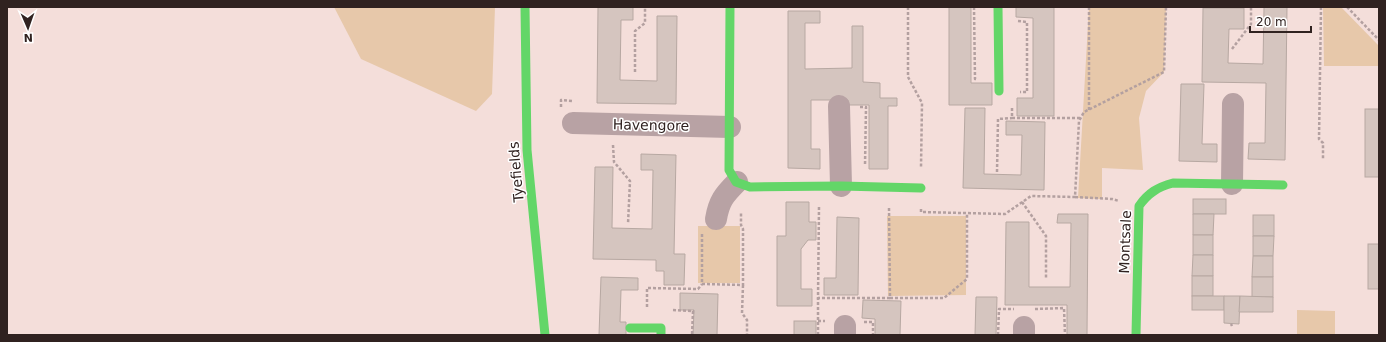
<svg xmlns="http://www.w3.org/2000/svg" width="1386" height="342" viewBox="0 0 1386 342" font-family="'DejaVu Sans',sans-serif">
	<rect width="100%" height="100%" fill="#f4deda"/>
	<g fill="#e7c8aa">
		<path d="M334,7H495L492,94L476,111L361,59Z"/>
		<path d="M1089,7H1166L1164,72L1146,91L1139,118L1143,170L1102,168V199L1078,198Z"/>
		<path d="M1323,7H1341L1379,46V66H1324Z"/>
		<path d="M887,216H966V295L888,296Z"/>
		<rect x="698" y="226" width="42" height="57"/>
		<path d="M1297,310L1335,311V335H1297Z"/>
	</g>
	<g fill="#d5c5bf" stroke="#b7a8a2">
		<path d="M598,7H633V20H621L620,80L657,81V16H677L676,104L597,103Z"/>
		<path d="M949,7H971V83H992V105H949Z"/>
		<path d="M1016,7H1054V116H1017V98H1033V18L1016,17Z"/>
		<path d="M1264,7H1287L1285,160L1248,159L1249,143H1265L1266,83L1202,82L1203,8H1244V29H1229L1228,63L1263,64Z"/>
		<path d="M788,11H820V23H805V69L852,68V26H863V82L880,83V98H897V106H888V169H869V105H848V100H811V149H820V169L788,168Z"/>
		<path d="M1181,84H1204L1202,144H1217V162L1179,161Z"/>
		<path d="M965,108H985L984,174L1021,175L1022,135H1006V121L1045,122L1044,190L963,188Z"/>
		<rect x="1365" y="109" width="14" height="68"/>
		<path d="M641,154L676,155L674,254H685L684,285H664V271H656V260L593,259L595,167H613L612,228L652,229L653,170H641Z"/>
		<rect x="1193" y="199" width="33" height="15"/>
		<path d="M786,202H809V222H816V240H808L801,249V289H812V306H777V236H786Z"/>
		<path d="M1058,214H1088L1087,335H1067V305H1005L1006,222H1029V287H1070L1071,223H1057Z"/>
		<path d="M1193,214H1214L1213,235H1193Z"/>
		<rect x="1253" y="215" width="21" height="21"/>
		<path d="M837,217L859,218L858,295H824V278H836Z"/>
		<rect x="1193" y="235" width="20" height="20"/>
		<path d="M1253,236H1274L1273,256H1253Z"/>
		<rect x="1368" y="244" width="11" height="45"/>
		<path d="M1193,255H1213V276H1192Z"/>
		<path d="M1253,256H1273V277H1252Z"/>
		<rect x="1192" y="276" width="21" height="20"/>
		<path d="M601,277L638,278V290H621L620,322H626V335H599Z"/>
		<rect x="1252" y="277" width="21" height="20"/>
		<path d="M680,293L718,294L717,335H693L694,310H680Z"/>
		<rect x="1192" y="296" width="32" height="14"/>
		<path d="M1224,296H1240L1239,324L1224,323Z"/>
		<path d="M1240,296L1273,297V312H1239Z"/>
		<path d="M976,297H997L996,335H975Z"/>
		<path d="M863,300L901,301L900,335H875V319L862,318Z"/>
		<rect x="794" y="321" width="22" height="14"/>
	</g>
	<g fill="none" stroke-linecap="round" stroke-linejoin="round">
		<g stroke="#b3a0a0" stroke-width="2.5" stroke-dasharray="3 2" stroke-linecap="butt">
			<path d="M908,7V77L922,103L921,167"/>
			<path d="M974,7L975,79H977"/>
			<path d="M1321,7L1319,139L1323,143V160"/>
			<path d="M1347,7L1379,40"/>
			<path d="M1018,21L1027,22V92H1020"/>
			<path d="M1232,49L1251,24V7"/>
			<path d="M635,72V31L645,23V7"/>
			<path d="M561,107V100L572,101"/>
			<path d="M860,107H866L865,166"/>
			<path d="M1012,108V118H1081"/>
			<path d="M1089,110V7"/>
			<path d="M613,145L614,162L630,181L628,224"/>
			<path d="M997,172L998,119L1012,118"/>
			<path d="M1075,197L1112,199L1119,201"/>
			<path d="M1022,202L1046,236V278"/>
			<path d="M819,207L818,298H890"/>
			<path d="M889,208L890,298H944L967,279V213"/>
			<path d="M921,209V212L1005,214L1031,196L1075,197L1079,121L1084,112L1164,72L1166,7"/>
			<path d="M702,234V284L743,285V229L741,225V213"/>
			<path d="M743,285L742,313L747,320V335"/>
			<path d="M647,307V288L698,289L702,284"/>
			<path d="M1035,309L1064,308L1065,335"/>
			<path d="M673,310L693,311L692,335"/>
			<path d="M818,321H825"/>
			<path d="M864,322H873V335"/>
			<path d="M1231,324L1232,326"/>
			<path d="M818,335V298"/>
			<path d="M998,335L999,309H1014"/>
		</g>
		<g stroke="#b8a2a4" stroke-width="22">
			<path d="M839,106L841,186"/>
			<path d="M573,123L730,127"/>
			<path d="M1232,184L1233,104"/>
			<path d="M716,219C719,201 724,195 737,182"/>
			<path d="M1024,327V335"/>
			<path d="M845,335V326"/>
		</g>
		<g stroke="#63d668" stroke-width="9">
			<path d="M525,7L527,150L545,335"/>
			<path d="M730,7L729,170L736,182L750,187L841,186L921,188"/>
			<path d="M998,7L999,91"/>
			<path d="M630,328H661V335"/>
			<path d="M1136,335L1139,206C1148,193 1158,187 1173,183L1283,185"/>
		</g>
	</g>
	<g text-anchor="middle" stroke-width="3" stroke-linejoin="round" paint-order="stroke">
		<g font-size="14" fill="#302220" stroke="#fff">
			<text transform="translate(651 125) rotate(1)" y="5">Havengore</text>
			<text transform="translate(516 172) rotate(-95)" y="5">Tyefields</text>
			<text transform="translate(1125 242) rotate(-88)" y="5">Montsale</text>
		</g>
	</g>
	<rect width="1386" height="342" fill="none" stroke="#302220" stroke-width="16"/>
	<g transform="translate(28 28) rotate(178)" stroke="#ffffff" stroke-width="3" paint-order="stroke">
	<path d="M0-3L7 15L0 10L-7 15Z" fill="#302220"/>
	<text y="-6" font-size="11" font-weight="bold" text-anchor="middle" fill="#302220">N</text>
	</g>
	<path d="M1250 26v6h61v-6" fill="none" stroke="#302220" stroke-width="2"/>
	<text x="1256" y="26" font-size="12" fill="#302220" stroke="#ffffff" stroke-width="3" paint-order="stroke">20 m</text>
</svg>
